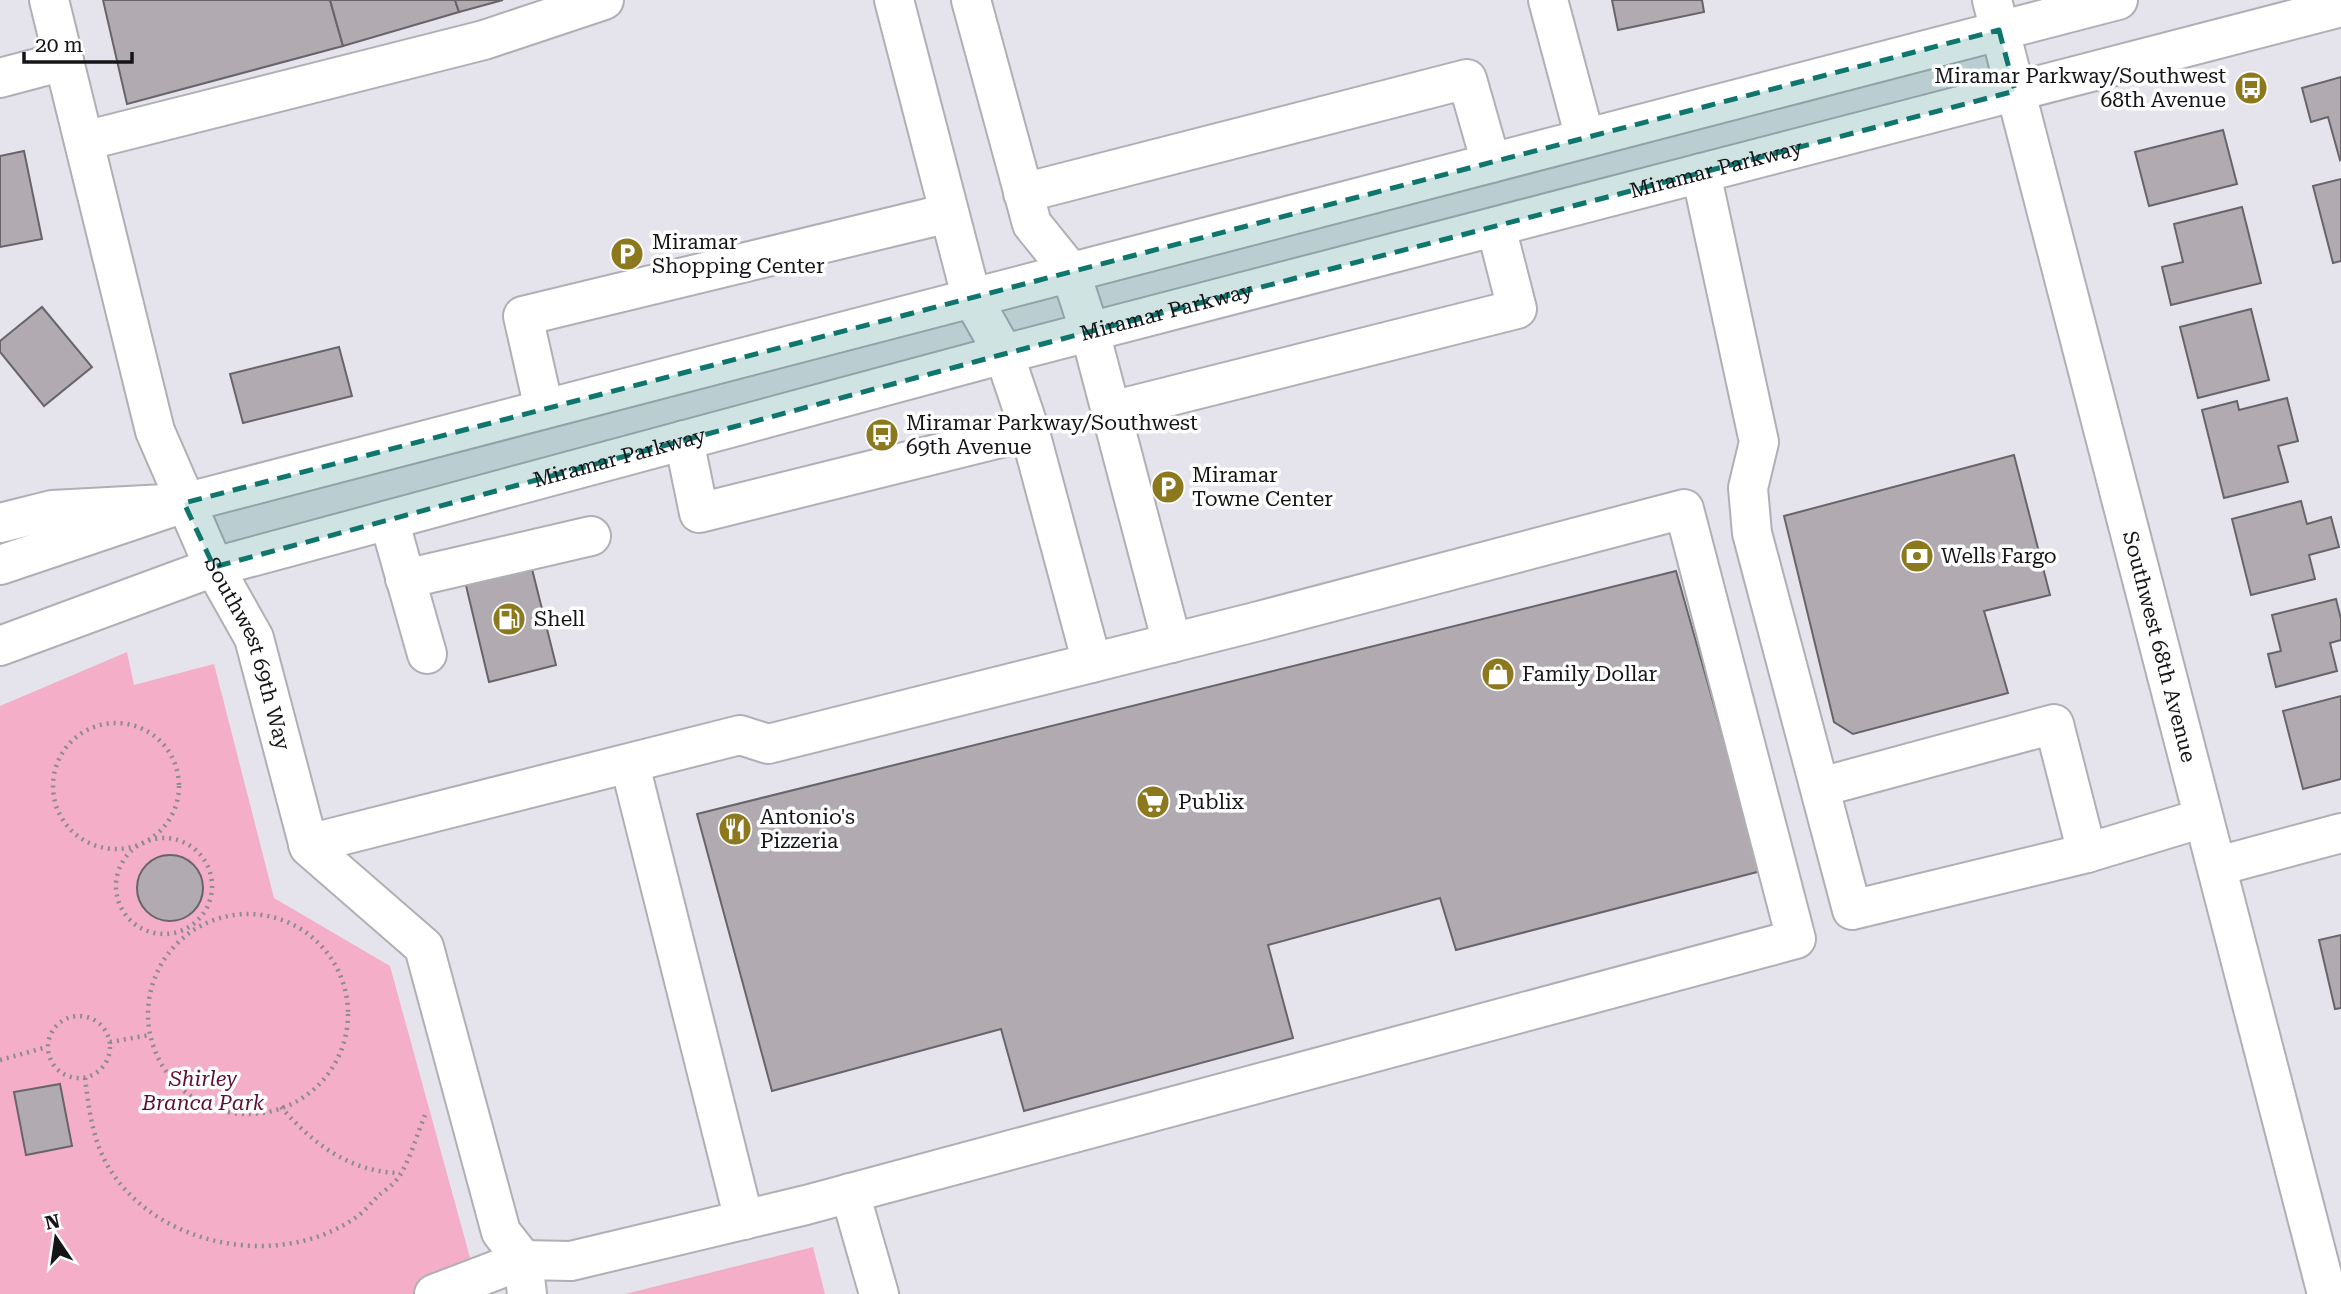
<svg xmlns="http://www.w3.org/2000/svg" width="2341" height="1294" viewBox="0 0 2341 1294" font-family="'Roboto Serif',serif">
	<rect width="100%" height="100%" fill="#e5e4ec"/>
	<g fill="#f4aec8">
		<path d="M127,652L134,685L214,664L274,898L390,966L480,1294H0V706Z"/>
		<path d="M813,1247L825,1294H625Z"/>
	</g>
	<g fill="#b1abb1" stroke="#686469" stroke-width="2">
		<path d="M103,0H330L343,46L127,104Z"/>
		<path d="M330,0H455L459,12L343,46Z"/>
		<path d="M455,0H503L459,12Z"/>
		<path d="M1612,0H1702L1704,12L1618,30Z"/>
		<path d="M2341,77V159L2340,160L2328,117L2311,122L2302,88Z"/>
		<path d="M2223,130L2237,184L2149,206L2135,152Z"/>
		<path d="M24,151L42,239L0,247V156Z"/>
		<path d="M2341,179V261L2333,263L2313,186Z"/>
		<path d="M2242,207L2261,283L2171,305L2162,267L2183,262L2174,224Z"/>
		<path d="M42,307L92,367L44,406L0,352V341Z"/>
		<path d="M2251,309L2269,380L2198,398L2180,327Z"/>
		<path d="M339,347L352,396L243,423L230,374Z"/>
		<path d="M2287,398L2298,441L2278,446L2288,482L2224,498L2202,410L2237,401L2239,410Z"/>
		<path d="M2014,455L2050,595L1984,611L2008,693L1853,734L1834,722L1784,516Z"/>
		<path d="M2301,501L2307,524L2331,517L2339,547L2309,555L2315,579L2251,595L2232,519Z"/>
		<path d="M529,557L556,665L489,682L463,573Z"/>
		<path d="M1676,571L1761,871L1456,950L1440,898L1268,945L1293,1038L1024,1111L1001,1029L772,1091L697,814Z"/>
		<path d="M2336,599L2341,619V640L2330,643L2337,671L2276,687L2268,654L2281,651L2272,615Z"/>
		<path d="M2341,696V779L2303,789L2283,711Z"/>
		<circle cx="170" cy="888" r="33"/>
		<path d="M2341,935V1008L2335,1009L2319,940Z"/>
		<path d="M60,1084L72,1146L26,1155L14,1092Z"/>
	</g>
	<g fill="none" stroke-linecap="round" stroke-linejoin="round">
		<defs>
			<g id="minor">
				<path id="s1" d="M49,0L155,431L214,567L254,638L309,847L424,947L501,1232L523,1260L527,1294"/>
				<path d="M894,0L971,296L1004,354L1028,425L1092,663"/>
				<path d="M971,0L1032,224L1070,271L1090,332L1172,643"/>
				<path d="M1548,0L1585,138"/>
				<path id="s2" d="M1992,0L2327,1294"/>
				<path d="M0,78L64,61"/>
				<path d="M84,141L484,40L604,0"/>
				<path d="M1701,173L1759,442L1748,488L1752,533L1852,910L2087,853L2203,818"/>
				<path d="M1023,193L1467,79L1491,163"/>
				<path d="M544,409L523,316L949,213"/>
				<path d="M1111,411L1517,309L1496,227"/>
				<path d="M684,440L699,513L1029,431"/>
				<path d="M389,520L427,654"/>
				<path d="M0,523L52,510L165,504"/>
				<path d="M405,579L591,536"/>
				<path d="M630,765L744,1220"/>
				<path d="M1821,787L2054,724L2087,853"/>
				<path d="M308,844L740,735L768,744L1255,622L1684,509L1796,939L806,1205L571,1261L523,1260L434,1294"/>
				<path d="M2218,866L2341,833"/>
				<path d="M850,1193L879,1294"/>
			</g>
			<g id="major">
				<path d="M0,565L184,503L2118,0"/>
				<path id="s3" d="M0,646L214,567L1004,354L2341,7"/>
			</g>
		</defs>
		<use href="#minor" stroke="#afafb6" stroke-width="42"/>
		<use href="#major" stroke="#afafb6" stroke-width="42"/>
		<g stroke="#8c8b91" stroke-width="4.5" stroke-dasharray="2 5" stroke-linecap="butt">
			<circle cx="116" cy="786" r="63"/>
			<circle cx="164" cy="886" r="48"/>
			<circle cx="248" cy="1014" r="100"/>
			<circle cx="79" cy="1047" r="31"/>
			<path d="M110,1042L150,1035"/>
			<path d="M0,1060L47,1047"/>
			<path d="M85,1078C89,1110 93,1146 113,1174C163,1248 281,1269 355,1218C364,1212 371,1203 378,1196C384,1191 393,1185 398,1178C410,1161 417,1134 425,1115"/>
			<path d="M281,1107C313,1144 350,1172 400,1173"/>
		</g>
		<use href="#minor" stroke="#fff" stroke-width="38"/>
		<use href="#major" stroke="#fff" stroke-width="38"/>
	</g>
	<path fill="#0f766e" fill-opacity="0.2" stroke="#0f766e" stroke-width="5" stroke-dasharray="14 9" stroke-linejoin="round" d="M1999,30L2015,91L1004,354L214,567L184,503Z"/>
	<defs>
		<symbol id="bus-disc" viewBox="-11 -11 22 22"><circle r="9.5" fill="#8c781d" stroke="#fff"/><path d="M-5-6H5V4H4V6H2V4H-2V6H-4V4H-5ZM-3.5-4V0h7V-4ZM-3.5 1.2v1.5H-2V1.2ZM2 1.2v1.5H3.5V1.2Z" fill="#fff"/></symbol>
		<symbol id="parking-disc" viewBox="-11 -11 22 22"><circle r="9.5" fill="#8c781d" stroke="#fff"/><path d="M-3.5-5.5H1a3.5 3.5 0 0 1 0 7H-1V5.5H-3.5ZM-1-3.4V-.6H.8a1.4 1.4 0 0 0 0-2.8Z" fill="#fff"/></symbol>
		<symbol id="bank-disc" viewBox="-11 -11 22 22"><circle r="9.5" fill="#8c781d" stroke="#fff"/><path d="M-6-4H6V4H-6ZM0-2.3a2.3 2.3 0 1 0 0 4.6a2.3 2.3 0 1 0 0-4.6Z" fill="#fff"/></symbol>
		<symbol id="fuel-disc" viewBox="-11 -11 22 22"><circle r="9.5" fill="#8c781d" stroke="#fff"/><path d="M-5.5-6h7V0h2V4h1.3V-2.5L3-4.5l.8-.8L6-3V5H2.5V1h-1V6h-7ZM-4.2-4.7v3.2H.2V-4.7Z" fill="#fff"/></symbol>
		<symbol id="shop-disc" viewBox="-11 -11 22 22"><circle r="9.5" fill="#8c781d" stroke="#fff"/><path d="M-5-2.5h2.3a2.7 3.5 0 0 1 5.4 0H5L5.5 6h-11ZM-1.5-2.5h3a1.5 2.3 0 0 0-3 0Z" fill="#fff"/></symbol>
		<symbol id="supermarket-disc" viewBox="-11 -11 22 22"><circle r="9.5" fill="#8c781d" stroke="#fff"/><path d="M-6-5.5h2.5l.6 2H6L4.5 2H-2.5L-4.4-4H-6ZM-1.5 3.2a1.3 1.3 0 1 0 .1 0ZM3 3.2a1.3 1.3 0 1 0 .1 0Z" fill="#fff"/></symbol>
		<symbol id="restaurant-disc" viewBox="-11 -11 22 22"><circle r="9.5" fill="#8c781d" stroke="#fff"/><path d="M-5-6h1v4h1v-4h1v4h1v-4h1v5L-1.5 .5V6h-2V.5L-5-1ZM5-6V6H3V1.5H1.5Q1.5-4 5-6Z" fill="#fff"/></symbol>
	</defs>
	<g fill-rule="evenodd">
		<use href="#bus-disc" x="2232" y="69" width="38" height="38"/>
		<use href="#parking-disc" x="608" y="235" width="38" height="38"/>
		<use href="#bus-disc" x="863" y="416" width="38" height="38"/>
		<use href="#parking-disc" x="1149" y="468" width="38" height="38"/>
		<use href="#bank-disc" x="1898" y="537" width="38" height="38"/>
		<use href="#fuel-disc" x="490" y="600" width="38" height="38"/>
		<use href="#shop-disc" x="1479" y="655" width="38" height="38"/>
		<use href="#supermarket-disc" x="1134" y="783" width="38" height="38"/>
		<use href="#restaurant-disc" x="716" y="810" width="38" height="38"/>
	</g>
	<g text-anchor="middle" stroke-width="7" stroke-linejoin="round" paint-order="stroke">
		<g font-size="21" fill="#151518" stroke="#fff" text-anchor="start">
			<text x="2226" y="83" text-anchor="end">Miramar Parkway/Southwest<tspan x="2226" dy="24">68th Avenue</tspan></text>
			<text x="652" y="249">Miramar<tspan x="652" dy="24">Shopping Center</tspan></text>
			<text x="906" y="430">Miramar Parkway/Southwest<tspan x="906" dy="24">69th Avenue</tspan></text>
			<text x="1192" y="482">Miramar<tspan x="1192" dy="24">Towne Center</tspan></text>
			<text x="1941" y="563">Wells Fargo</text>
			<text x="534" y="626">Shell</text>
			<text x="1522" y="681">Family Dollar</text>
			<text x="1178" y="809">Publix</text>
			<text x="760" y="824">Antonio's<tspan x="760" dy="24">Pizzeria</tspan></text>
		</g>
		<g font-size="21" fill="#151518" stroke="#fff">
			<text dy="7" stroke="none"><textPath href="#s3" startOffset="1782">Miramar Parkway</textPath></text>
			<text dy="7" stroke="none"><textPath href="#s3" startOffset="1214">Miramar Parkway</textPath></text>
			<text dy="7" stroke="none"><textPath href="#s3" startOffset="648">Miramar Parkway</textPath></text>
			<text dy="7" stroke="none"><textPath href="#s2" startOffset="668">Southwest 68th Avenue</textPath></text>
			<text dy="7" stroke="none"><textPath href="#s1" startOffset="686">Southwest 69th Way</textPath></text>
		</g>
		<g font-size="21" font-style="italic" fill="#5e0d36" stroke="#fff">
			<text x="203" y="1086">Shirley<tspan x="203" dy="24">Branca Park</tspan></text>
		</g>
	</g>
	<g transform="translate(56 1238) rotate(347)" stroke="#ffffff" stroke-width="5" paint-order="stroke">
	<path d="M0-5L12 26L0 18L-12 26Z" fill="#151518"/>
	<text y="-10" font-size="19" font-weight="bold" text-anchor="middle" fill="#151518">N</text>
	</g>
	<path d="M24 52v10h108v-10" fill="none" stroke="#151518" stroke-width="3.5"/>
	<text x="35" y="52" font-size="21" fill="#151518" stroke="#ffffff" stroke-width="5" paint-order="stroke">20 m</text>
</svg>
